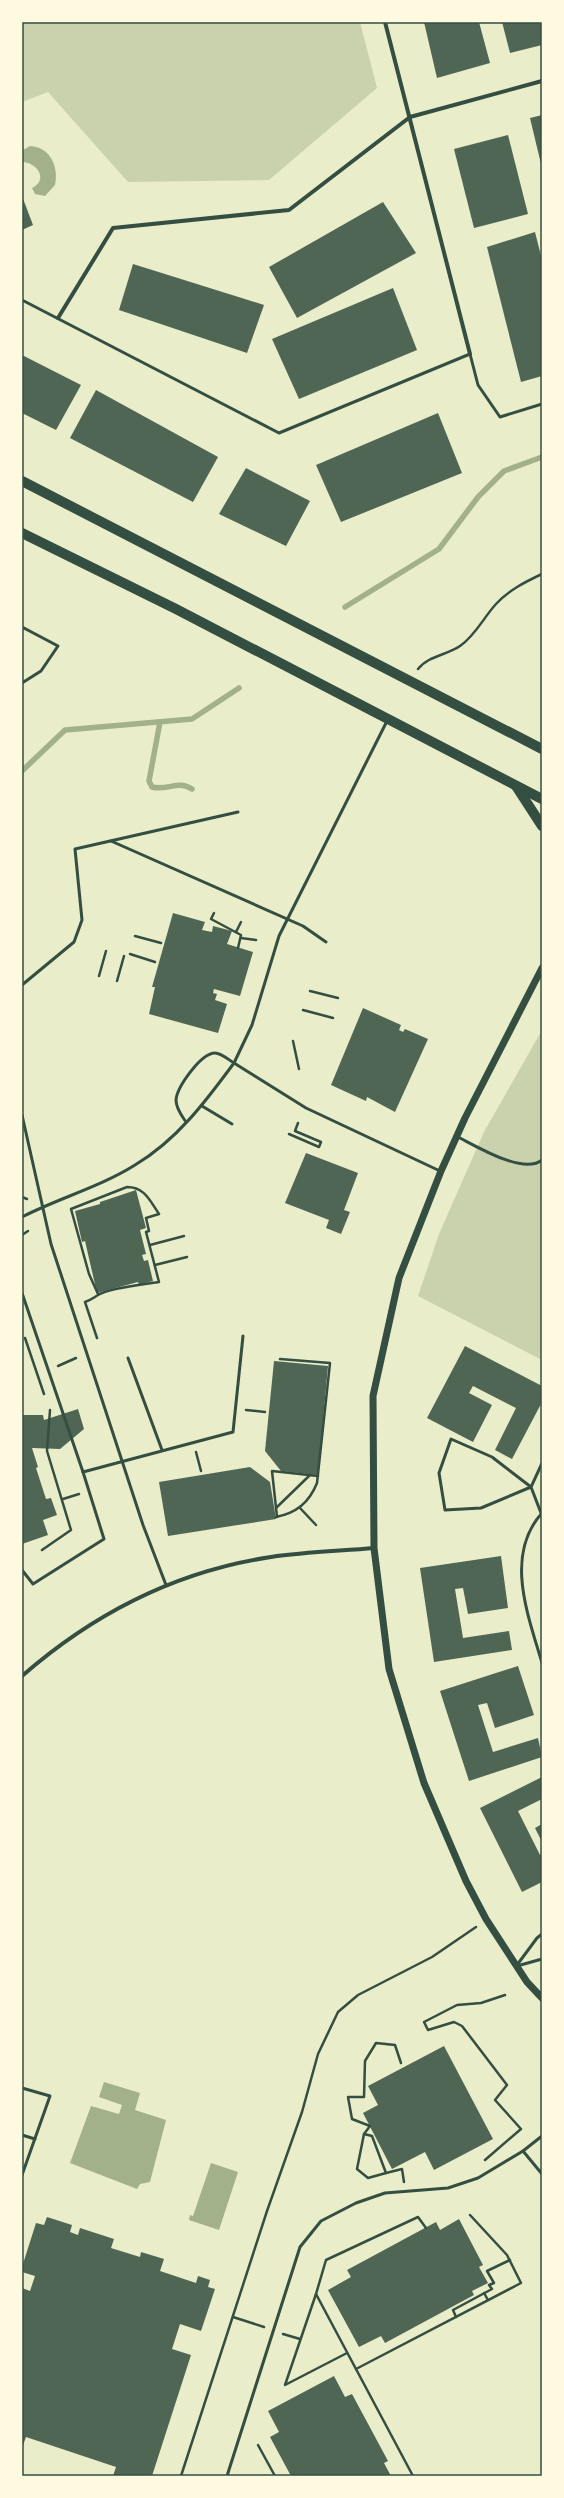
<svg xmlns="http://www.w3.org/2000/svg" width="564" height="2498" viewBox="0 0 564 2498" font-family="'Archivo Narrow',sans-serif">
	<rect width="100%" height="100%" fill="#e9edc9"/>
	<g fill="#cad2ad">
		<path d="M22,22H360L377,88L269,180L128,182L48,92L22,102Z"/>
		<path d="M542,1030V1360L418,1296L439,1234L484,1132Z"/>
	</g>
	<g fill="#a3b18a">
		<path d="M30,146C51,147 59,168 55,185L45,196L35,194L32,188C49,180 37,162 22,162L23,150Z"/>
		<path d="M104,2082L140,2093L135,2110L166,2120L150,2182L140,2184L137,2189L70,2163L91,2106L119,2114L122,2105L99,2097Z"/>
		<path d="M211,2163L238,2172L219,2230L189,2220L190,2215L193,2216Z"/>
	</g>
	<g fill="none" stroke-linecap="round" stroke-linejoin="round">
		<g stroke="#a3b18a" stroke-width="5.5">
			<path d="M345,607L439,549L478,497L504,471L542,457"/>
			<path d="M160,722L149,781L152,787C167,791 178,780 192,789"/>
			<path d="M22,771L65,730L192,719L239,688"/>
		</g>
	</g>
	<g fill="#4f6655">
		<path d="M424,22H479L490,63L437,78Z"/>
		<path d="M502,22H542V45L510,53Z"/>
		<path d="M542,115V164H541L530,118Z"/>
		<path d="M508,135L528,214L474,228L454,149Z"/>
		<path d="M22,196L33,225L22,230Z"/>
		<path d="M383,202L416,253L297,318L269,267Z"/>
		<path d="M535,232L542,260V376L521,382L487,247Z"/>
		<path d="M133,264L264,305L247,353L119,310Z"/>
		<path d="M393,288L417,350L299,399L272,339Z"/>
		<path d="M22,355L81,385L56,430L22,413Z"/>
		<path d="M96,390L218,457L193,502L70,438Z"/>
		<path d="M438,413L462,473L341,522L316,465Z"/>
		<path d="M246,468L310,501L286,546L219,514Z"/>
		<path d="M173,913L205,922L202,930L212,932L213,926L232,931L227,944L253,952L240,996L214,989L213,993L217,994L215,1000L227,1004L218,1033L149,1014L155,987H152Z"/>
		<path d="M363,1008L401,1025L399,1030L403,1032L405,1029L428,1039L395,1112L367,1097L366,1101L331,1085Z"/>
		<path d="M306,1153L358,1173L344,1210L350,1212L341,1234L326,1228L329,1220L285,1203Z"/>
		<path d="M136,1190L146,1228L140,1230L146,1254L142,1255L144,1261L148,1260L153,1281L139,1285L138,1282L97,1293L85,1241L82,1242L75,1211L100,1204V1202Z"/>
		<path d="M465,1346L542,1386V1402L512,1459L495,1450L516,1408L473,1386L469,1393L492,1405L473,1442L427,1418Z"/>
		<path d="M274,1361L328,1366L318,1475L281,1471L265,1451Z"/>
		<path d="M78,1409L84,1429L60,1449L32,1448L38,1467L36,1468L46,1499L51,1498L57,1515L43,1520L48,1535L22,1544V1415H43L44,1420Z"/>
		<path d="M250,1467L270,1482L276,1519L168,1536L159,1482Z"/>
		<path d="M501,1556L508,1608L468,1614L463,1588L455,1589L463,1638L509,1631L512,1650L434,1662L420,1568Z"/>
		<path d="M518,1666L534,1715L495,1728L487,1703L478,1705L493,1752L538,1738L542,1757L469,1781L440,1691Z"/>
		<path d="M542,1777V1799L518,1811L540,1855L542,1854V1882L522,1892L480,1808Z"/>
		<path d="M542,1824V1842L535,1828Z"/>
		<path d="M444,2046L493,2139L434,2170L425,2152L392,2169L363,2113L378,2105L368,2086Z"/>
		<path d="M47,2217L72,2225L70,2232L78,2235L80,2228L114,2239L111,2248L140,2257L141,2252L164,2259L160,2271L196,2283L198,2276L210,2280L208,2287L215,2289L201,2331L180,2324L172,2349L191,2355L152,2476H113L116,2467L26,2437L22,2448V2288L30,2291L35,2276L22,2272V2267L36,2223L44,2225Z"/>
		<path d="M459,2219L483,2265L479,2267L488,2283L472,2291L474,2295L385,2343L381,2336L359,2347L328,2290L351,2277L347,2270L436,2222L440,2230Z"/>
		<path d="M334,2376L345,2397L352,2394L388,2461L384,2463L391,2476H291L270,2437L279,2432L268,2411Z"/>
	</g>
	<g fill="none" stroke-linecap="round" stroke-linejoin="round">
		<g stroke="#344e41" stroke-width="2.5">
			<path d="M418,669C428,656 447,655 460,646C475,636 484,617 496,604C509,590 525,582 542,574"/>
			<path d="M214,913L211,919L241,935L238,948"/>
			<path d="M236,932L241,922"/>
			<path d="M135,936L161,943"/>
			<path d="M241,938L256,940"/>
			<path d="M130,954L155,962"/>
			<path d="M99,976L106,951"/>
			<path d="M117,981L124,956"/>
			<path d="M310,991L338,998"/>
			<path d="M303,1010L333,1018"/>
			<path d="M293,1041L299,1069"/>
			<path d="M289,1134L319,1147L321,1142L295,1131L298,1123"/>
			<path d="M22,1197L27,1199"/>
			<path d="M22,1235L28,1231"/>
			<path d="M150,1245L184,1236"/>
			<path d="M155,1265L187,1257"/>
			<path d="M25,1338L44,1394"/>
			<path d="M97,1338L85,1302C91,1300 93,1298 98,1295C108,1288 146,1284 159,1282L146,1232L149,1231L146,1218L159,1214C150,1201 145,1187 127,1187L71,1209L89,1274L98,1294"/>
			<path d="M58,1366L76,1358"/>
			<path d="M246,1410L265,1412"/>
			<path d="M196,1452L201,1471"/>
			<path d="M63,1499L79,1494"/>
			<path d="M276,1508L310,1475"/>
			<path d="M300,1508L316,1525"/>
			<path d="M276,1517C296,1513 309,1503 317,1483L330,1363L280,1359"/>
			<path d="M277,1517L272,1471L318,1476"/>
			<path d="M42,1550L71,1530L47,1451L50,1410"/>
			<path d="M401,2063L395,2045L376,2043L365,2061L364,2097H348L352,2119L370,2126L364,2134L372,2136L386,2173L402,2169L404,2182"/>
			<path d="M364,2134L357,2169L368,2178L386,2173"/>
			<path d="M485,2160L521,2129L495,2100L507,2085L462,2026L454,2022L428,2030L424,2022L457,2005L481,2003L505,1995"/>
			<path d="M484,2293L488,2300"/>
			<path d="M316,2294L326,2260L418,2217L426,2228"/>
			<path d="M233,2317L264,2327"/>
			<path d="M456,2317L453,2310L492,2289L489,2285L494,2283L487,2271L510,2260"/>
			<path d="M283,2334L300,2339"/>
			<path d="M347,2353L285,2385L316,2294L413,2476"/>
			<path d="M356,2369L521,2283L507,2255L470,2215"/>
			<path d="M258,2445L275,2476"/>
			<path d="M181,2476L267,2211L302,2112L318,2054L338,2012L358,1995L432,1957L476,1927"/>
		</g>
		<g stroke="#344e41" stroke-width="3">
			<path d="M22,300L279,433L470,354L478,385L500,417L542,404"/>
			<path d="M22,627L58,646L41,671L22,683"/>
			<path d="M387,721L279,936L252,1025L234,1063L306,1108L440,1171"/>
			<path d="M111,841L303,926L326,942"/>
			<path d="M22,985L74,942L82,920L75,849L238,812"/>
			<path d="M202,1106L232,1124"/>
			<path d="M22,1115L51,1244L143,1525L166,1585"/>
			<path d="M458,1137C476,1146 523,1175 542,1160"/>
			<path d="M22,1217C59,1198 100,1187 135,1165C177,1140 206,1101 234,1063C229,1060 221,1053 215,1053C201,1053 177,1087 176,1100C176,1109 182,1116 186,1122"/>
			<path d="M22,1293L83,1472"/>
			<path d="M128,1358L162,1450"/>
			<path d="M541,1513L531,1487L492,1457L451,1439L439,1473L445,1510L481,1508L531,1487L542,1463"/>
			<path d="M542,1513C504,1555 528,1615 542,1663"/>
			<path d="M22,1570L33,1584L104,1539L83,1472L233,1432L243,1336"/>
			<path d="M517,1965L537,1938L542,1934"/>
			<path d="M517,1966L542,1959"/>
			<path d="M22,2088L50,2096L22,2175"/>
			<path d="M22,2135L35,2139"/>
			<path d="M523,2151L542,2174"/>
			<path d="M227,2476L300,2247L321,2221L356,2203L385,2193L448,2188L478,2178L523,2151L542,2136"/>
		</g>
		<g stroke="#344e41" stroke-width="4">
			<path d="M385,22L470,354"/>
			<path d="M58,318L113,228L289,210L410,117L542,81"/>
			<path d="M22,1676C93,1614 177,1571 271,1557C305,1552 340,1551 374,1548"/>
		</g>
		<path stroke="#344e41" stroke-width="7" d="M542,968L465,1118L441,1171L399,1278L373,1396L374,1548L389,1669L424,1783L466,1881L486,1919L527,1982L542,1998"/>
		<g stroke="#344e41" stroke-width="10">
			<path d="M22,481L542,749"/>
			<path d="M22,533L176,609L542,799"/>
			<path d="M516,786L542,826"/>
		</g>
	</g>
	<rect width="564" height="2498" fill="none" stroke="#fefae0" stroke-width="46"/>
	<rect x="23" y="23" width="518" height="2452" fill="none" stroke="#344e41" stroke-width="1.5"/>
</svg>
